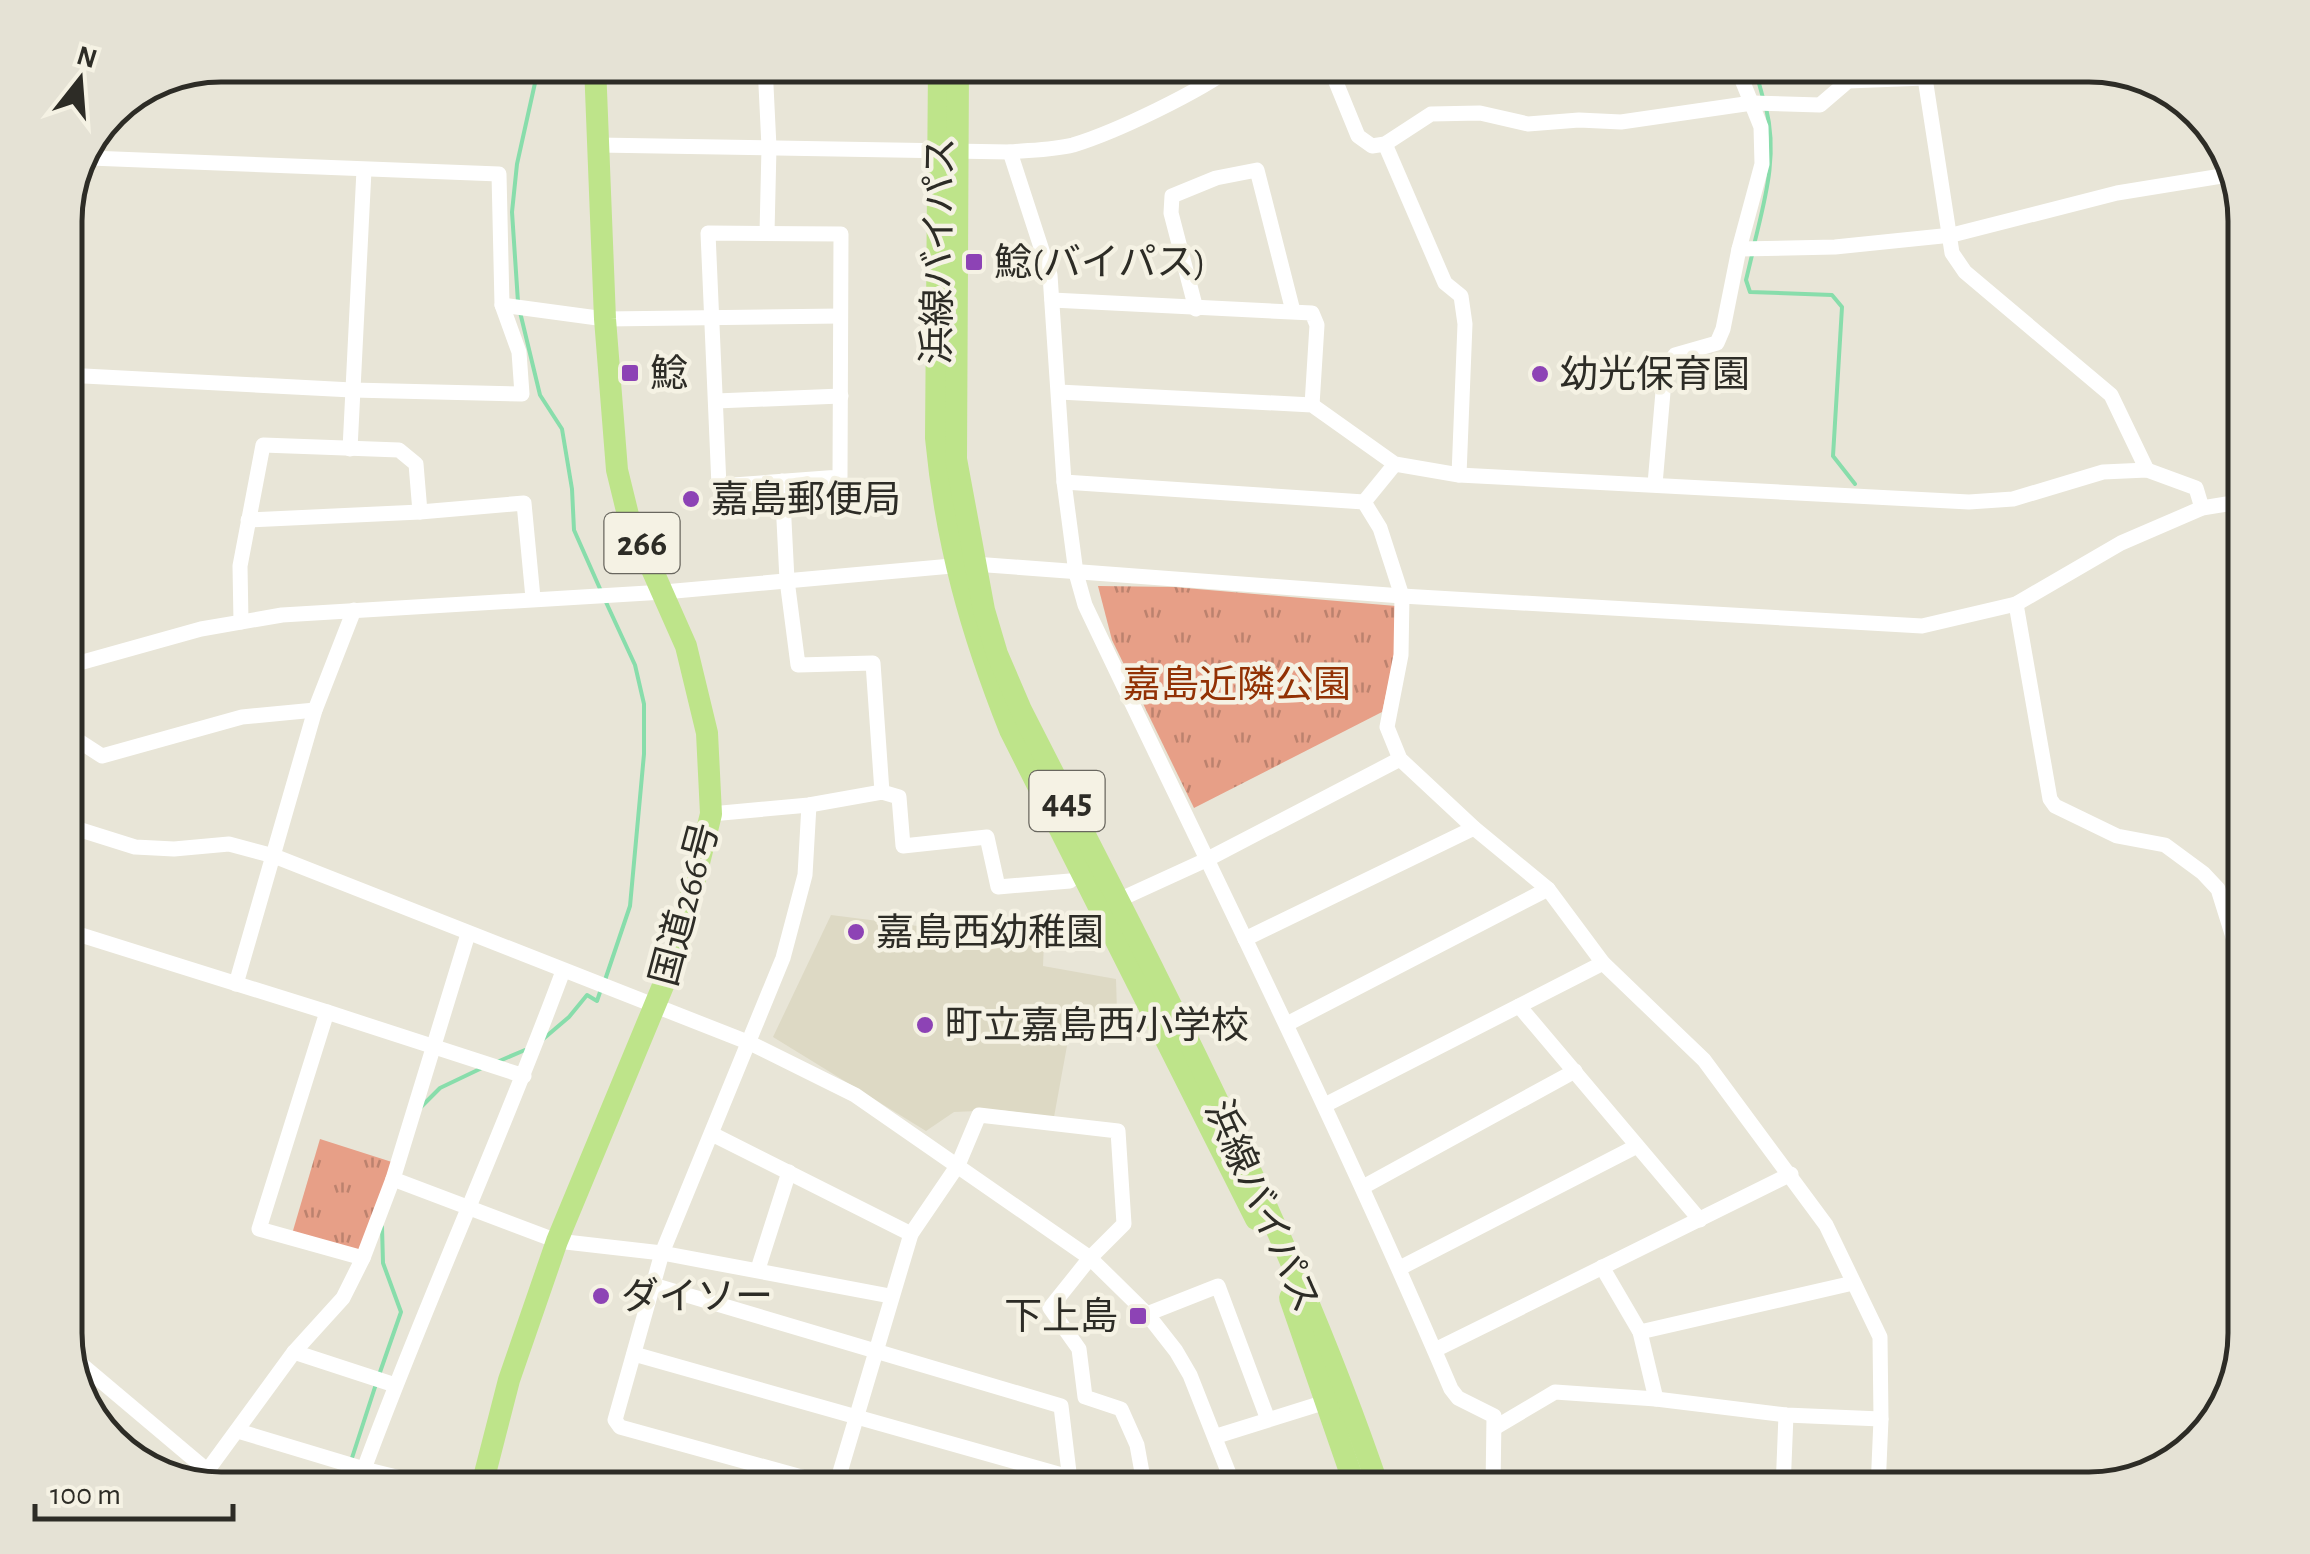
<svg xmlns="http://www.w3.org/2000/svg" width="2310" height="1554" viewBox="0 0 2310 1554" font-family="'Alegreya Sans','Noto Sans JP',sans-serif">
	<defs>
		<pattern id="grass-tufts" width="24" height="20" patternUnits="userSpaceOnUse" patternTransform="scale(2.5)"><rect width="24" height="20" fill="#e79f87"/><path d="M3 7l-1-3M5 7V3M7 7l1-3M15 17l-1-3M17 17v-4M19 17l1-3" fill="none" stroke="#bc826e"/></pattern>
	</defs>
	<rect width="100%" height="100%" fill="#e8e5d7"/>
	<path fill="#ddd9c4" d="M831,915L1044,942L1043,966L1116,979L1117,1012L1073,1013L1054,1117L1001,1110L954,1112L926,1131L773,1037Z"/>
	<g fill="url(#grass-tufts)">
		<path d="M1098,586L1174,587L1396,606L1395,654L1382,712L1194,808L1112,640Z"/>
		<path d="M320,1139L395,1163L360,1258L292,1234Z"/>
	</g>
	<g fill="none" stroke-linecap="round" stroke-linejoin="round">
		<g stroke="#88ddab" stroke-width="4">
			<path d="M1754,65L1763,98"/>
			<path d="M1754,245C1765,199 1778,155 1766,108"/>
			<path d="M1752,255L1746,280L1750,292L1832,295L1842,307L1833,456L1855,484"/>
			<path d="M518,302L512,212L517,164L539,65"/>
			<path d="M520,312L540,395L562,429L572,489L574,530L601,591"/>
			<path d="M604,983L630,906L644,754V704L635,665L605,600"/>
			<path d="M542,1040L569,1017L587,995L597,1001L600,992"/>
			<path d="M497,1062L525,1050"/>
			<path d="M421,1107L440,1088L484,1067"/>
			<path d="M379,1375L401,1312L383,1263L382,1227"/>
			<path d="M351,1461L376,1384"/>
			<path d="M341,1489L348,1470"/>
		</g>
		<g stroke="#fff" stroke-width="15">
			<path d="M765,65L769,147L767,233"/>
			<path d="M1329,65L1358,136L1372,146L1385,144L1431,114L1480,113L1528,124L1579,120L1621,122L1752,103L1820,105L1848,81L1925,78"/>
			<path d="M1923,65L1952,253L1965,272L2111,395L2147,470"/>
			<path d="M1385,144L1445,283L1461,296L1465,324L1459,475"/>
			<path d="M598,145L1010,152C1031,150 1053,150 1073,145C1116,132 1199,92 1235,65"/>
			<path d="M1010,152L1050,275L1064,482L1076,573L1085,605C1209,866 1338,1124 1451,1389L1458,1398L1494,1416L1493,1489"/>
			<path d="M708,233L841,234L840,477L719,486Z"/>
			<path d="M1739,249L1835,247L1952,235L2117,193L2234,174"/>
			<path d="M1052,300L1312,313L1317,325L1312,405"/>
			<path d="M502,305L605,319L840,316"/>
			<path d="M1196,309L1171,213L1172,196L1216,178L1257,170L1293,311"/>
			<path d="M65,375L352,390L522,394L519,352L502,305L499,174L90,158"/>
			<path d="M1059,392L1312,405L1395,464L1459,475L1969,502L2013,499L2103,472L2147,470L2196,488L2202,508"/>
			<path d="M716,401L841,396"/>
			<path d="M350,449L364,170"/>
			<path d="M782,481L787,580L798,665L873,663L882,792"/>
			<path d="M1064,482L1364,502"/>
			<path d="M1655,484L1665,369L1675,355L1717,343L1723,329L1739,249L1762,164L1761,127L1736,65"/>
			<path d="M1364,502L1380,528L1402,596L1401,655L1387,727L1400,759L1474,828L1548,889L1603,963L1704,1060L1826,1225L1880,1337L1881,1419L1878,1489"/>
			<path d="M1364,502L1395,464"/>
			<path d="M248,520L420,512L524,503L533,598"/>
			<path d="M2016,604L2050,799L2055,806L2117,836L2165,845L2203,873L2218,889L2233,937L2245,954"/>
			<path d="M241,622L240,566L263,445L399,450L416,464L420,512"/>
			<path d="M65,667L201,629L282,615L664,592L974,564L1402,596L1922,626L2016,604L2121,543L2202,508L2245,501"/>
			<path d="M65,732L102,756L242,717L315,710"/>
			<path d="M809,805L805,875L783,958L662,1253L615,1420L620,1427L845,1489"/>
			<path d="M711,814L809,805L882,792L899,797L903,846L987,837L998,887L1070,881"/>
			<path d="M65,825L135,847L174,849L229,844L274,856L750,1043L855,1095L1090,1258L1147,1314L1176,1351L1190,1375L1235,1489"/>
			<path d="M1112,903L1206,860L1400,759"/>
			<path d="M65,930L327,1012"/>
			<path d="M1245,939L1474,828"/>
			<path d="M236,984L315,710L354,610"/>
			<path d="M1519,1006L1700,1220"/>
			<path d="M1287,1024L1548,889"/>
			<path d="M1325,1105L1603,963"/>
			<path d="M712,1134L911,1234"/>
			<path d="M393,1179L557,1241L662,1253L890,1296"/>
			<path d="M1363,1187L1575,1071"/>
			<path d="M363,1258L259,1229L327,1012L524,1076"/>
			<path d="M1602,1267L1640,1332L1656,1399"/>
			<path d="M1400,1268L1637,1146"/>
			<path d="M758,1269L789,1172"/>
			<path d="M653,1285L1061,1406L1071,1489"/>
			<path d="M1147,1314L1218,1286L1267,1417"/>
			<path d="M1640,1332L1853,1283"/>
			<path d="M1435,1350L1791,1174"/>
			<path d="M294,1352L395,1385"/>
			<path d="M69,1354L209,1472"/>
			<path d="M634,1354L1069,1477"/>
			<path d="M1496,1427L1555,1392L1656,1399L1786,1415L1881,1419"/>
			<path d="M238,1431L364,1469L445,1489"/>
			<path d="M1217,1436L1332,1400"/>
			<path d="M364,1469C426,1301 501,1139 563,971"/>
			<path d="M199,1482L294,1352L343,1298L363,1258L393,1179L468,934"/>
			<path d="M1493,1485L1560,1489"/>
			<path d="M835,1489L911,1234L958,1165L979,1115L1118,1131L1124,1224L1090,1258L1050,1308L1079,1349L1085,1397L1121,1409L1137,1445L1145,1489"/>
			<path d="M1783,1489L1786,1415"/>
		</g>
		<g stroke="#bee48a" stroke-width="22">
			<path d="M939,65L936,438C946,543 971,632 1010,730L1256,1219"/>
			<path d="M958,65L956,459L984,610L997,654L1021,710C1150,964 1287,1218 1379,1489"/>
			<path d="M1290,1298L1356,1489"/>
			<path d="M481,1489L509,1380L557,1241L677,952L711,814L707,733L686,646L628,515L617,470L605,319L595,65"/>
		</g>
	</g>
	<g fill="#8d43b5" stroke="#f5f2e4" stroke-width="4">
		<rect x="964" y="252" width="20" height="20" rx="5"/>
		<rect x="620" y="363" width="20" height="20" rx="5"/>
		<circle cx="1540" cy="374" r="10"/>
		<circle cx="691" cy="499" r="10"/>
		<circle cx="856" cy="932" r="10"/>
		<circle cx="925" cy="1025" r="10"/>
		<circle cx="601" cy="1296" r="10"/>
		<rect x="1128" y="1306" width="20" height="20" rx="5"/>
	</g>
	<g text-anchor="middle" stroke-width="9" stroke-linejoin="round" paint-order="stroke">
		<g fill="#f5f2e4" stroke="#69675f" stroke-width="2.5">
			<rect x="604.5" y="513" width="75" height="60" rx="8"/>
			<rect x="1029.5" y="771" width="75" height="60" rx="8"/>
		</g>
		<g font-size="35" font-weight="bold" fill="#2d2c26">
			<text x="642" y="555">266</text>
			<text x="1067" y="813">445</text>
		</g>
		<g font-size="38" fill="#2d2c26" stroke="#f5f2e4">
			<text transform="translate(938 251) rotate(-89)" y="13">浜線バイパス</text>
			<text transform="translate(684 904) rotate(-75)" y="13">国道266号</text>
			<text transform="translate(1263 1206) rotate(66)" y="13">浜線バイパス</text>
		</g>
		<g font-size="38" fill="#2d2c26" stroke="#f5f2e4" text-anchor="start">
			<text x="994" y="275">鯰(バイパス)</text>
			<text x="650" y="386">鯰</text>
			<text x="1560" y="387">幼光保育園</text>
			<text x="711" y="512">嘉島郵便局</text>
			<text x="876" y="945">嘉島西幼稚園</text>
			<text x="945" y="1038">町立嘉島西小学校</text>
			<text x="621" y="1309">ダイソー</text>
			<text x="1118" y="1329" text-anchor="end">下上島</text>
		</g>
		<g font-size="38" fill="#923104" stroke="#f5f2e4">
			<text x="1237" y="697">嘉島近隣公園</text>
		</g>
	</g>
	<path d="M0 0H2310V1554H0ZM221 82H2089A139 139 0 0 1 2228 221V1333A139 139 0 0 1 2089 1472H221A139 139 0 0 1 82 1333V221A139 139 0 0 1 221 82Z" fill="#e5e2d5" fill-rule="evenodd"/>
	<path fill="none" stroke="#2d2c26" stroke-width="5" d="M221 82H2089A139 139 0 0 1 2228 221V1333A139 139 0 0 1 2089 1472H221A139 139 0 0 1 82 1333V221A139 139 0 0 1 221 82Z"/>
	<g transform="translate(80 80) rotate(17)" stroke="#f5f2e4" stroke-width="8" paint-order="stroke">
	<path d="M0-8L18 38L0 25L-18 38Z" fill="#2d2c26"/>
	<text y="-15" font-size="28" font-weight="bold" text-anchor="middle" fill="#2d2c26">N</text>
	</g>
	<path d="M35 1504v15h198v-15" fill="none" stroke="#2d2c26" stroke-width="5"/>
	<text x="50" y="1504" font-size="30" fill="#2d2c26" stroke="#f5f2e4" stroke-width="8" paint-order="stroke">100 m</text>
</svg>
